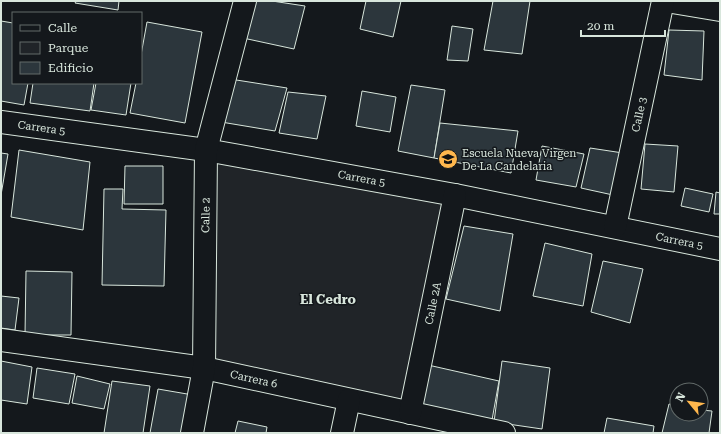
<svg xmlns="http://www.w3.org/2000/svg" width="721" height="434" viewBox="0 0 721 434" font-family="'Roboto Serif',serif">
	<rect width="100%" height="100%" fill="#14181c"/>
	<path fill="#202428" stroke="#939e99" d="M206,150L455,195L410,413L204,368Z"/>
	<g fill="#2c363c" stroke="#d8e6dc">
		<path d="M76,1H119L118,10L75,3Z"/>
		<path d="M252,1H272L305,6L294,49L243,38Z"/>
		<path d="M366,1H401L393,37L360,29Z"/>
		<path d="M493,1H530L522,54L484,50Z"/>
		<path d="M1,21L13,23V83H28L24,105L1,101Z"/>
		<path d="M147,22L202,32L185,123L130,113L136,83H141V55Z"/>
		<path d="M452,26L473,29L468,61L447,60Z"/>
		<path d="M669,30L704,31L702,80L664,75Z"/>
		<path d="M230,79L287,88L275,131L221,122Z"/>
		<path d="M33,83H94L90,111L30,103Z"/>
		<path d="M96,83H131L126,115L91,110Z"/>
		<path d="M411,85L445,90L434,158L398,151Z"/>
		<path d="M362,91L396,97L390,132L356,126Z"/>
		<path d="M288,92L326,96L317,139L279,133Z"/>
		<path d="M440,123L518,131L511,173L434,158Z"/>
		<path d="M645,144L678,146L674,192L641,189Z"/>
		<path d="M542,146L584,154L576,187L536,180Z"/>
		<path d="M590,148L623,153L613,195L581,188Z"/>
		<path d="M19,150L90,162L83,230L11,217Z"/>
		<path d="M1,153L8,154L1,195Z"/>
		<path d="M125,166H163V204H124Z"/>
		<path d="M685,188L713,194L709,212L681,206Z"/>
		<path d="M104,189H123L122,209L166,210L164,286L102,285Z"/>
		<path d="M716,192L720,193V214H714Z"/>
		<path d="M464,226L513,234L500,311L446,299Z"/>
		<path d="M545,243L592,254L583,306L533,296Z"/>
		<path d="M603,261L643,269L630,323L591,312Z"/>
		<path d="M26,271L72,272L71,335H25Z"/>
		<path d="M1,296L19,298L15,330L1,328Z"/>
		<path d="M1,361L32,367L27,404L1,400Z"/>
		<path d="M502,361L550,368L542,429L494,422Z"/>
		<path d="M428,365L499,381L492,420L420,405Z"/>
		<path d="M37,368L75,374L69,404L33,398Z"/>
		<path d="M77,376L110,384L104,409L72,403Z"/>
		<path d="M112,381L150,386L143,433H104Z"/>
		<path d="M158,389L193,395L186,433H150Z"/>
		<path d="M669,404L677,405V414H701V410L712,411L709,433H662Z"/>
		<path d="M607,418L654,426L653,433H604Z"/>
		<path d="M238,421L267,427L266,433H235Z"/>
	</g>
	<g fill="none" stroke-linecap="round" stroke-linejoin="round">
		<defs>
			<g id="street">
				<path d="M666,1L720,10"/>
				<path id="s1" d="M1,122L206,150L455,195L720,249"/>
				<path id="s2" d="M615,227L663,1"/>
				<path id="s3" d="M1,340L204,368L504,433"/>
				<path id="s4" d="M410,413L455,195"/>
				<path id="s5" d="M192,433L204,368L206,150L245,1"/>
				<path d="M342,433L349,400"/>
			</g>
		</defs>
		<use href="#street" stroke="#d8e6dc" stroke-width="24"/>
		<use href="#street" stroke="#14181c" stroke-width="22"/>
	</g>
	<defs>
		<symbol id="school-disc" viewBox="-11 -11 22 22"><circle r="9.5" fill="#ffb74d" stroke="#14181c"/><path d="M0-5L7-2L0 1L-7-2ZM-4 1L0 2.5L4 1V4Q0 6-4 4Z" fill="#111"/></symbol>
	</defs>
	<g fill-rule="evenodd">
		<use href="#school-disc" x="437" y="148" width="22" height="22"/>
	</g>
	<g text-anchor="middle" stroke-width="3" stroke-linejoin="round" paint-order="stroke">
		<g font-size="11" fill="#d8e6dc" stroke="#14181c">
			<text dy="4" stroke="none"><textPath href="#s2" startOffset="115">Calle 3</textPath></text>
			<text dy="4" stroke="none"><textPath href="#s1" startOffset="41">Carrera 5</textPath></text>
			<text dy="4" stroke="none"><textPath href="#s1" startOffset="365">Carrera 5</textPath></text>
			<text dy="4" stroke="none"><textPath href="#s5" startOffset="219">Calle 2</textPath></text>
			<text dy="4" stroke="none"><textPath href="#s1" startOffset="689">Carrera 5</textPath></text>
			<text dy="4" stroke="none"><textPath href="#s4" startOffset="112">Calle 2A</textPath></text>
			<text dy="4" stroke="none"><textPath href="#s3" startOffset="256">Carrera 6</textPath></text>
		</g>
		<g font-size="11" fill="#d8e6dc" stroke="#14181c" text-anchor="start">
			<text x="462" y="157">Escuela Nueva Virgen<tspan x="462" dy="13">De La Candelaria</tspan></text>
		</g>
		<g font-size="13" font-weight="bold" fill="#d8e6dc" stroke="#14181c">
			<text x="328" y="304">El Cedro</text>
		</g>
	</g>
	<rect width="721" height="434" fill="none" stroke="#d8e6dc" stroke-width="4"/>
	<rect x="12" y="12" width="130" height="72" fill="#14181c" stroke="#626a69"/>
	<rect x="20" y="25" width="20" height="6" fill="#14181c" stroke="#626a69"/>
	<text x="48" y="32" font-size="12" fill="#d8e6dc">Calle</text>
	<rect x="20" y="42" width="20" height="12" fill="#202428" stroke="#626a69"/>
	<text x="48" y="52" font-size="12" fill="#d8e6dc">Parque</text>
	<rect x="20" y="62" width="20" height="12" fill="#2c363c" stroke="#626a69"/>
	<text x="48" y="72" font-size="12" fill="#d8e6dc">Edificio</text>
	<g transform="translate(689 402) rotate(299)"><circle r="19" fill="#14181c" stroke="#626a69"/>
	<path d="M0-3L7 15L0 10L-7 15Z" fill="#ffb74d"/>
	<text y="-6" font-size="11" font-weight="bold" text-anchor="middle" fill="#d8e6dc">N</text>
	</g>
	<path d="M581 30v6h84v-6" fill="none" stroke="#d8e6dc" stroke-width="2"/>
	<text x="587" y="30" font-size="12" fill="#d8e6dc" stroke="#14181c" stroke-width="3" paint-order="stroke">20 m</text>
</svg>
